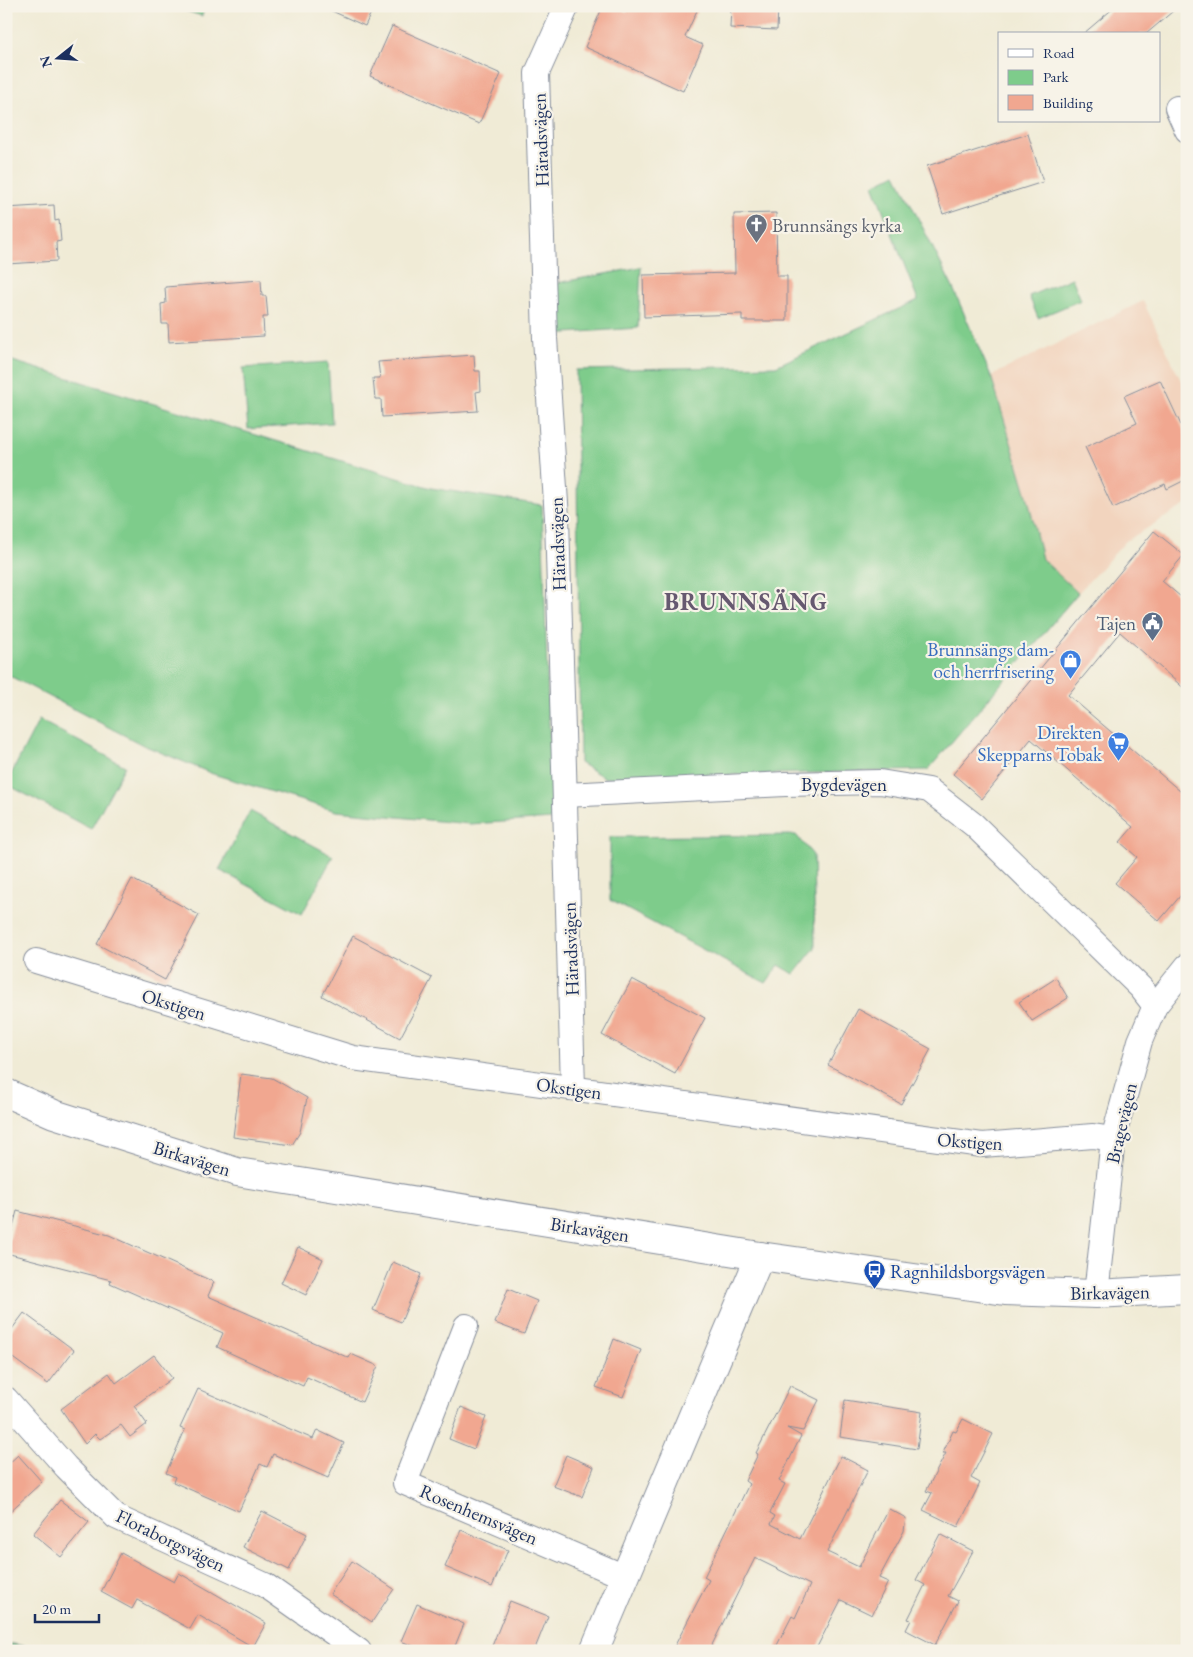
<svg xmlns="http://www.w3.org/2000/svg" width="1193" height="1657" viewBox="0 0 1193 1657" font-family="'EB Garamond',serif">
	<rect width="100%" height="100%" fill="#f7f3e8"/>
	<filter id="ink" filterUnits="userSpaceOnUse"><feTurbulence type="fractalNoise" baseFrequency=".02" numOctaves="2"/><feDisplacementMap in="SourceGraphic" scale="10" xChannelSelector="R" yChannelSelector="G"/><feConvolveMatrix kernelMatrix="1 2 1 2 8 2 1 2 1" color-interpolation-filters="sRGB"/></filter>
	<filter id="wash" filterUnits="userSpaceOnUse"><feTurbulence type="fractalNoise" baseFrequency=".0096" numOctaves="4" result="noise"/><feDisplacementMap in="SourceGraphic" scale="20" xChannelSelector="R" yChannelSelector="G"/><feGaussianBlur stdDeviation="1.12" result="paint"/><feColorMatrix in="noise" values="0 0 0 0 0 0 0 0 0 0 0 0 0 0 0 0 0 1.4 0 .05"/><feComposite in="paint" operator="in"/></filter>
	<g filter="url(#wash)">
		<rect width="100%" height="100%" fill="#f0ebd6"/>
		<path fill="#f2d4be" d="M1143,301L1187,393V504L1126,541L1078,593L1042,559L1028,499L991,376Z"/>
		<g fill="#7ecc8b" stroke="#4c7e74">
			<path d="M171,6H205L202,16Z"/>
			<path d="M896,174L953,288L991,376L1028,499L1042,559L1078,593L928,770L605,778L580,763L576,370L776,366L918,300L873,185Z"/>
			<path d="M641,267L638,328L552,334V284Z"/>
			<path d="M1072,278L1081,300L1038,318L1029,296Z"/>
			<path d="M6,359L431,488L542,505L548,705L554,819L469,824L336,811L213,774L143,745L6,674Z"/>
			<path d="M328,362L332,423L248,429L243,368Z"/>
			<path d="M39,720L125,766L91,829L6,784Z"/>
			<path d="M250,811L333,856L302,914L219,870Z"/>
			<path d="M796,835L813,855L815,948L794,974L779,965L766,983L610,900V837Z"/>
		</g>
		<path fill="#66b077" stroke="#40706a" d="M6,1643L53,1651H6Z"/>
		<g id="blocks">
			<g fill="#f1a790">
				<path d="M321,6H374L365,26Z"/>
				<path d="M603,6H615L627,12L629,6H699L685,37L703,45L683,91L585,47Z"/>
				<path d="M731,6H778L777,30L730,28Z"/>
				<path d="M1116,6H1179L1146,34H1083Z"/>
				<path d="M392,26L501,74L479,124L370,76Z"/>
				<path d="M1028,134L1043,182L943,214L927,166Z"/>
				<path d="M54,205L55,221L59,220L61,241L56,242L57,261L6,264V208Z"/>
				<path d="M776,213L777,276H787V321H742V314L644,317L643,275L735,273L734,214Z"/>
				<path d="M261,280L262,296H266L268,317H263L264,336L169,342L168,324H162L161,304L166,303L165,287Z"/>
				<path d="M474,355L475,371H480L481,391L476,392L478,411L382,417L381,399H375L373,378H380L378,362Z"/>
				<path d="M1160,380L1187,438V479L1167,489L1165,484L1113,508L1085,447L1137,423L1124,396Z"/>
				<path d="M1154,531L1184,555L1162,581L1187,602V691L1120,632L1068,695L1187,797V888L1159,921L1115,883L1137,857L1120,842L1133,827L1031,739L982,799L953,774Z"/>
				<path d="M132,879L199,915L165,980L97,944Z"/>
				<path d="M353,936L432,978L400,1038L322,996Z"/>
				<path d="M1056,978L1068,998L1032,1021L1019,1002Z"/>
				<path d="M632,979L705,1018L675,1074L602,1035Z"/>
				<path d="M858,1009L931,1049L901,1104L828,1065Z"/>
				<path d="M241,1074L272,1078L307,1098L300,1132L292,1145L233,1137Z"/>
				<path d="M17,1211L109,1235L214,1282L208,1296L349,1358L351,1354L378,1366L362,1402L307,1377L303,1386L217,1347L223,1333L110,1283L111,1280L6,1253Z"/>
				<path d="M298,1247L323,1259L306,1295L281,1283Z"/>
				<path d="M393,1262L421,1274L401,1322L373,1310Z"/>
				<path d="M508,1289L537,1301L524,1334L495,1323Z"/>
				<path d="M24,1313L74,1350L48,1384L6,1353V1337Z"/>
				<path d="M614,1339L641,1350L623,1397L596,1387Z"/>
				<path d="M154,1355L172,1378L134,1406L147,1424L130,1437L121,1425L100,1439L95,1434L85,1444L61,1409L109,1373L116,1383Z"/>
				<path d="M790,1386L819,1400L803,1431L787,1428L801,1436L779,1481L785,1484L770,1513L775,1516L771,1524L800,1539L841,1456L868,1470L827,1552L859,1567L889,1509L906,1518L904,1531L879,1578L888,1582L872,1615L841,1600L815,1651H774L792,1616L795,1618L810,1585L755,1558L709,1651H672L709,1580L704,1577L749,1484L745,1481L758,1454L756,1453Z"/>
				<path d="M198,1389L313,1439L317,1430L344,1443L328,1478L273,1454L267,1467L260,1464L239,1511L173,1482L175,1477L166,1473L185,1430L180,1428Z"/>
				<path d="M845,1400L922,1412L917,1449L840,1437Z"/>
				<path d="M461,1407L486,1417L474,1449L449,1439Z"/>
				<path d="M963,1419L993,1434L971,1478L980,1483L958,1527L923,1510L932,1493L926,1491L946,1453H943L953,1431L956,1432Z"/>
				<path d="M18,1455L42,1482L6,1515V1466Z"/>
				<path d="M566,1455L594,1467L582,1497L553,1486Z"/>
				<path d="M60,1500L89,1522L61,1557L33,1534Z"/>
				<path d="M262,1511L307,1534L289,1570L243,1547Z"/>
				<path d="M461,1530L508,1550L492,1587L445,1567Z"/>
				<path d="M940,1534L973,1551L948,1596L958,1601L935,1645L906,1630L911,1620L908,1619L925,1585L916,1580Z"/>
				<path d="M121,1553L174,1582L179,1573L266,1623L253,1647L198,1615L190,1629L137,1600L132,1609L101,1592Z"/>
				<path d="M352,1561L394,1589L372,1622L330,1594Z"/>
				<path d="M510,1601L548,1616L534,1651H490Z"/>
				<path d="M417,1604L464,1624L453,1651H425L401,1641Z"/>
			</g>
		</g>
	</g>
	<g filter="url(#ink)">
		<use href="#blocks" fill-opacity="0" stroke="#868d9a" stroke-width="1"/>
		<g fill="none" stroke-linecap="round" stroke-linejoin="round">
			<defs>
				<g id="minor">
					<path d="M567,6L537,73L545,338L557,518L573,1088"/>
					<path d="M1177,108L1187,130"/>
					<path d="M565,795L785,784L880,782L929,790L974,825L1141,988L1155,1006"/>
					<path d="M36,961L353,1058L982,1145L1093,1136L1113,1139"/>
					<path d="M1096,1294L1113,1139L1140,1041L1155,1006L1187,966"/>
					<path d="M466,1326L405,1483L625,1577"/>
					<path d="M6,1399L66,1467L116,1517L265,1585L359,1651"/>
				</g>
				<g id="tertiary">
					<path d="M6,1093L54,1114L237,1172L760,1256L1005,1291L1096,1294L1187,1289"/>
					<path d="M594,1651L760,1256"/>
				</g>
			</defs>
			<use href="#minor" stroke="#868d9a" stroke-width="26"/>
			<use href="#tertiary" stroke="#868d9a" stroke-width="30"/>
			<use href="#minor" stroke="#fff" stroke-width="24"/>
			<use href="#tertiary" stroke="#fff" stroke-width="28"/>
		</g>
	</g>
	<defs>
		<symbol id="church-pin" viewBox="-11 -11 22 30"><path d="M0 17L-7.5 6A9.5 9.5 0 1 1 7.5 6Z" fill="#6b7280" stroke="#f7f3e8"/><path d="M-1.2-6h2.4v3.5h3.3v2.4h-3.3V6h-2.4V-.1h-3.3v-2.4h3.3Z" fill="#fff"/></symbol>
		<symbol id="civic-pin" viewBox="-11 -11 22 30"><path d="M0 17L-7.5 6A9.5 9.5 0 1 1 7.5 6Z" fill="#5c6f8a" stroke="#f7f3e8"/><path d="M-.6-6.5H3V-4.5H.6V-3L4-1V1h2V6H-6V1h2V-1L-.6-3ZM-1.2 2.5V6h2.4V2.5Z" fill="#fff"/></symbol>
		<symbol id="shop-pin" viewBox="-11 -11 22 30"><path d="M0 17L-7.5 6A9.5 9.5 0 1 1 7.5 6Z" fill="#3f7fe0" stroke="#f7f3e8"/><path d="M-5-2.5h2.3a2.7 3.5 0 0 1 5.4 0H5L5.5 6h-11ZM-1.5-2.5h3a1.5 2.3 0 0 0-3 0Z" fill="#fff"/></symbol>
		<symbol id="supermarket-pin" viewBox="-11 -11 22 30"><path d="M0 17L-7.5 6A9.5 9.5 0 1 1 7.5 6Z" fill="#3f7fe0" stroke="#f7f3e8"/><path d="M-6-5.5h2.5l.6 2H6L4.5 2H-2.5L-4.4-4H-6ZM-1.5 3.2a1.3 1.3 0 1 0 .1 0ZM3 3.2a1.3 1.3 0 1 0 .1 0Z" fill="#fff"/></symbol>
		<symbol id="bus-pin" viewBox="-11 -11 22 30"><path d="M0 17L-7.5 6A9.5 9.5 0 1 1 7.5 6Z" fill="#1a4fb4" stroke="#f7f3e8"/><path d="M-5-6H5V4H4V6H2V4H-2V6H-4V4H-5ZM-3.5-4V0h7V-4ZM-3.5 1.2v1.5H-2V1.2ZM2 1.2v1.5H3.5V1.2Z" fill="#fff"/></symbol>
	</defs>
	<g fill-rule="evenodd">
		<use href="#church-pin" x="744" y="212" width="25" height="34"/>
		<use href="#civic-pin" x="1140" y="610" width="25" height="34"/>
		<use href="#shop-pin" x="1058" y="648" width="25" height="34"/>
		<use href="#supermarket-pin" x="1106" y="730" width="25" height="34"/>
		<use href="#bus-pin" x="862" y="1258" width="25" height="34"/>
	</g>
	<g text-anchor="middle" stroke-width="4.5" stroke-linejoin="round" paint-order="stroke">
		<g font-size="19" fill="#1b2f5e" stroke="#f7f3e8">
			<text transform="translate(540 140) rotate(-92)" y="7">Häradsvägen</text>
			<text transform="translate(557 544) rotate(-92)" y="7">Häradsvägen</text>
			<text x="844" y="791">Bygdevägen</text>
			<text transform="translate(570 949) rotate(-92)" y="7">Häradsvägen</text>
			<text transform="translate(174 1004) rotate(17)" y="7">Okstigen</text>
			<text transform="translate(569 1088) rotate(8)" y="7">Okstigen</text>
			<text transform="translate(1121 1123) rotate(-77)" y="7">Bragevägen</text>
			<text transform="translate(970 1141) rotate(4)" y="7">Okstigen</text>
			<text transform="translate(192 1158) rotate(17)" y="7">Birkavägen</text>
			<text transform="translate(590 1229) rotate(9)" y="7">Birkavägen</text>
			<text transform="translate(1110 1292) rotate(-1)" y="7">Birkavägen</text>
			<text transform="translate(479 1514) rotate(23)" y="7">Rosenhemsvägen</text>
			<text transform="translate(171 1540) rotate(26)" y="7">Floraborgsvägen</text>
		</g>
		<g font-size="19" fill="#5b616d" stroke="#f7f3e8" text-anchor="start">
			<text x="772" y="232">Brunnsängs kyrka</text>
		</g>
		<g font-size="19" fill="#4e5e75" stroke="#f7f3e8" text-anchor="end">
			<text x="1136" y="630">Tajen</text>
		</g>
		<g font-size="19" fill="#366cbe" stroke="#f7f3e8" text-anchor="end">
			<text x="1054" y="656">Brunnsängs dam-<tspan x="1054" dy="22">och herrfrisering</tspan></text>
			<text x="1102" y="739">Direkten<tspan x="1102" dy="22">Skepparns Tobak</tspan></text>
		</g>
		<g font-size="19" fill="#164399" stroke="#f7f3e8" text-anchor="start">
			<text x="890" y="1278">Ragnhildsborgsvägen</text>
		</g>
		<g font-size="24" font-weight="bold" letter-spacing="1" fill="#665970" stroke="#f7f3e8">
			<text x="746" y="610">BRUNNSÄNG</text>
		</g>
	</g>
	<rect width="1193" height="1657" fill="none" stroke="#f7f3e8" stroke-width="25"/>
	<rect x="998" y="32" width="162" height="90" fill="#f7f3e8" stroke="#9fa5b1"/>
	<rect x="1008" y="49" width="25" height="8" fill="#ffffff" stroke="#9fa5b1"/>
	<text x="1043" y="58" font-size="15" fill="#1b2f5e">Road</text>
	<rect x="1008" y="70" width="25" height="15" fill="#7ecc8b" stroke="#9fa5b1"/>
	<text x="1043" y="82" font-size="15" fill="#1b2f5e">Park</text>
	<rect x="1008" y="95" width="25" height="15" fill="#f1a790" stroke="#9fa5b1"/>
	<text x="1043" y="108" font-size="15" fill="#1b2f5e">Building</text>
	<g transform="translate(58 58) rotate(253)" stroke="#f7f3e8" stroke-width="4" paint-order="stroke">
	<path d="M0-4L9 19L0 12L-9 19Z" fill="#1b2f5e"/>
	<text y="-8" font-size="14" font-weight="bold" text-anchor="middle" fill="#1b2f5e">N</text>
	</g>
	<path d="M35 1614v8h64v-8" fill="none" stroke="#1b2f5e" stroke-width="2.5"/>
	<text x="42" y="1614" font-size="15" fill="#1b2f5e" stroke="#f7f3e8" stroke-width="4" paint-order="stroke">20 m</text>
</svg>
